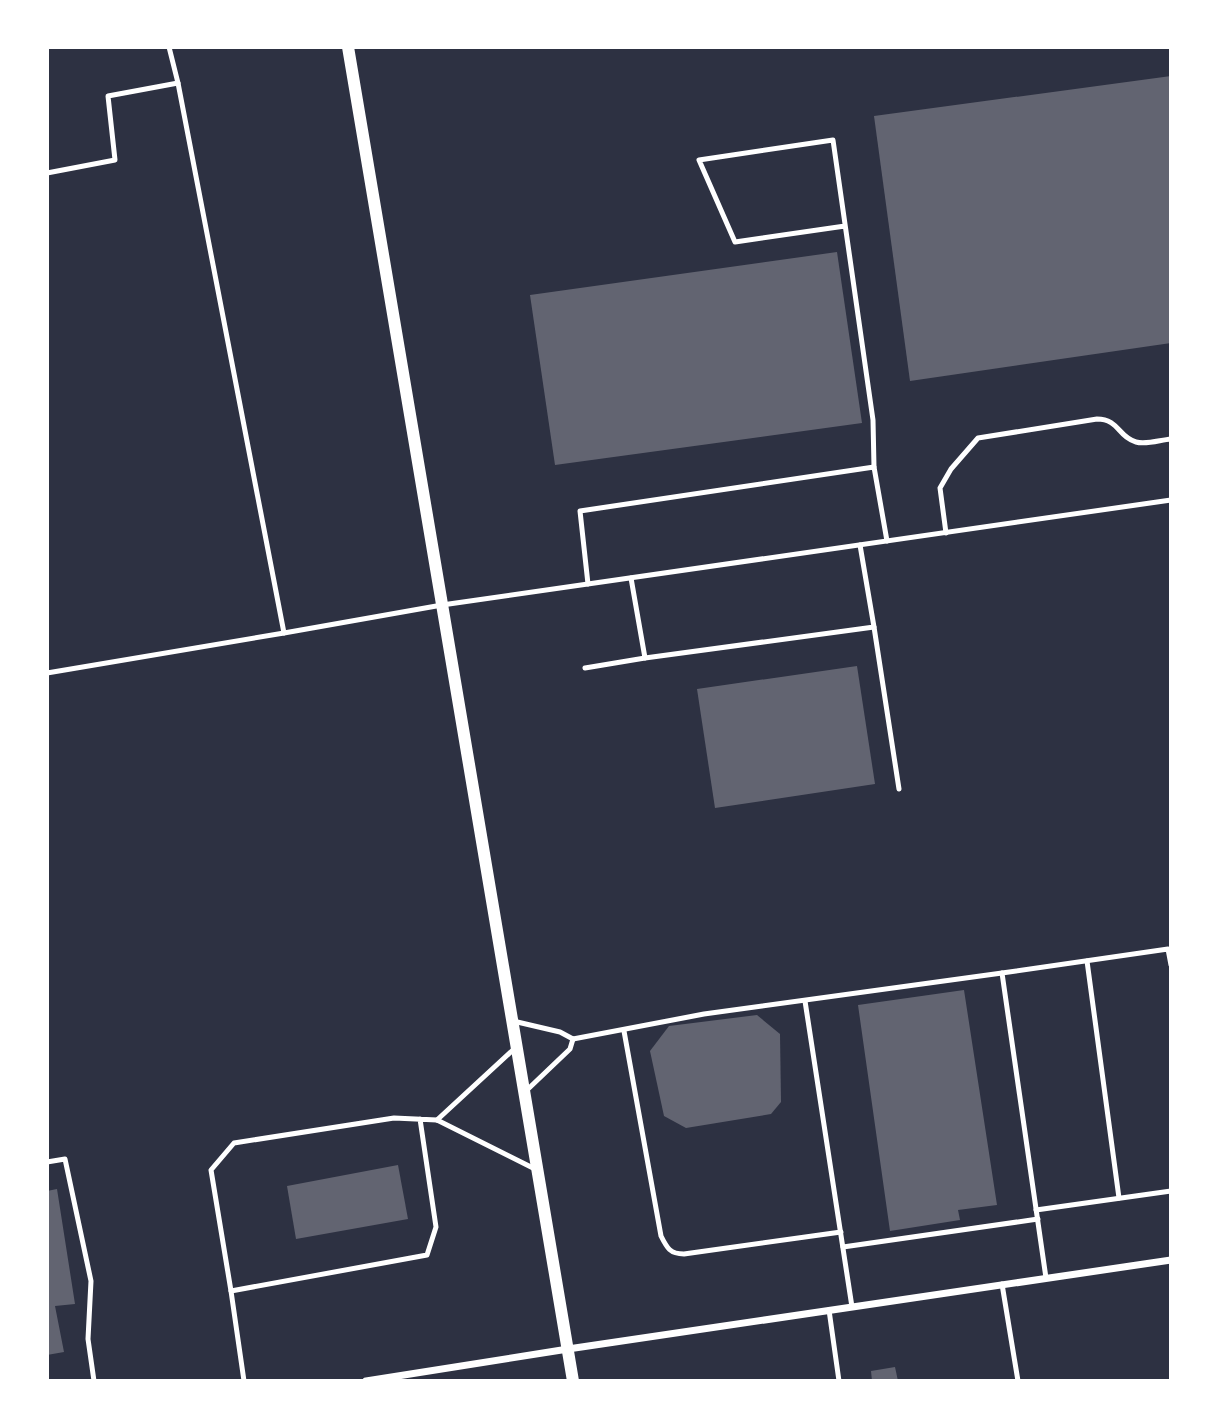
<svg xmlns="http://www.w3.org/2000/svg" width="1218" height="1428" viewBox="0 0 1218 1428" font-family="'PT Sans',sans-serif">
	<rect width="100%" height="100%" fill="#2d3142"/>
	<g fill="#626471">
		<path d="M1171,76V343L910,381L874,116Z"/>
		<path d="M837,252L862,423L555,465L530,295Z"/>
		<path d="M857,666L875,784L715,808L697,689Z"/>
		<path d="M964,990L997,1205L958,1210L960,1220L890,1231L858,1005Z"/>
		<path d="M757,1015L780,1034L781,1102L771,1114L686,1128L664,1116L650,1051L669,1026Z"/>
		<path d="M398,1165L408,1219L296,1239L287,1186Z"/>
		<path d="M57,1189L75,1304L55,1306L64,1352L47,1355V1191Z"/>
		<path d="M895,1367L898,1381H872L871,1371Z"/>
	</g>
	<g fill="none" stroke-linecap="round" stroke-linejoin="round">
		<g stroke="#fff" stroke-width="5">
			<path d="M169,47L178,83L284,633L442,605L1171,500"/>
			<path d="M47,173L115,160L108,96L178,83"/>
			<path d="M845,226L735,242L699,160L833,140L873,420L874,467"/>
			<path d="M946,533L940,488L951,469L978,438L1097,419C1119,419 1118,437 1136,442C1146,445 1160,440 1171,439"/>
			<path d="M631,578L645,658L874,627L860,545"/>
			<path d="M588,584L580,511L874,467L887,541"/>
			<path d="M874,627L899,789"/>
			<path d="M585,668L645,658"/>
			<path d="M47,673L284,633"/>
			<path d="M1087,961L1119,1198"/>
			<path d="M805,1001L852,1307"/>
			<path d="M513,1021L560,1032L573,1039L704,1014L1002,973"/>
			<path d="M624,1031L661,1236C667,1248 670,1254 684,1254L841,1232"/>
			<path d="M527,1090L570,1049L573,1039"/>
			<path d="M420,1119L436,1227L427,1255L231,1291L211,1170L234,1143L394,1118L437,1120L535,1169"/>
			<path d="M437,1120L514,1049"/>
			<path d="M47,1162L65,1159L91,1281L88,1339L94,1381"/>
			<path d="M1036,1210L1171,1191"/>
			<path d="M843,1247L1038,1219"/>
			<path d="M1046,1278L1002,973L1168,949L1171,965"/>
			<path d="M1002,1284L1018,1381"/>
			<path d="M231,1291L244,1381"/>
			<path d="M829,1310L839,1381"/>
		</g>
		<path stroke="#fff" stroke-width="7" d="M366,1381L568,1349L1171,1260"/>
		<path stroke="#fff" stroke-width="12" d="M348,47L573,1381"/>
	</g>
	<rect width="1218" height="1428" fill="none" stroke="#ffffff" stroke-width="98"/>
</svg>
